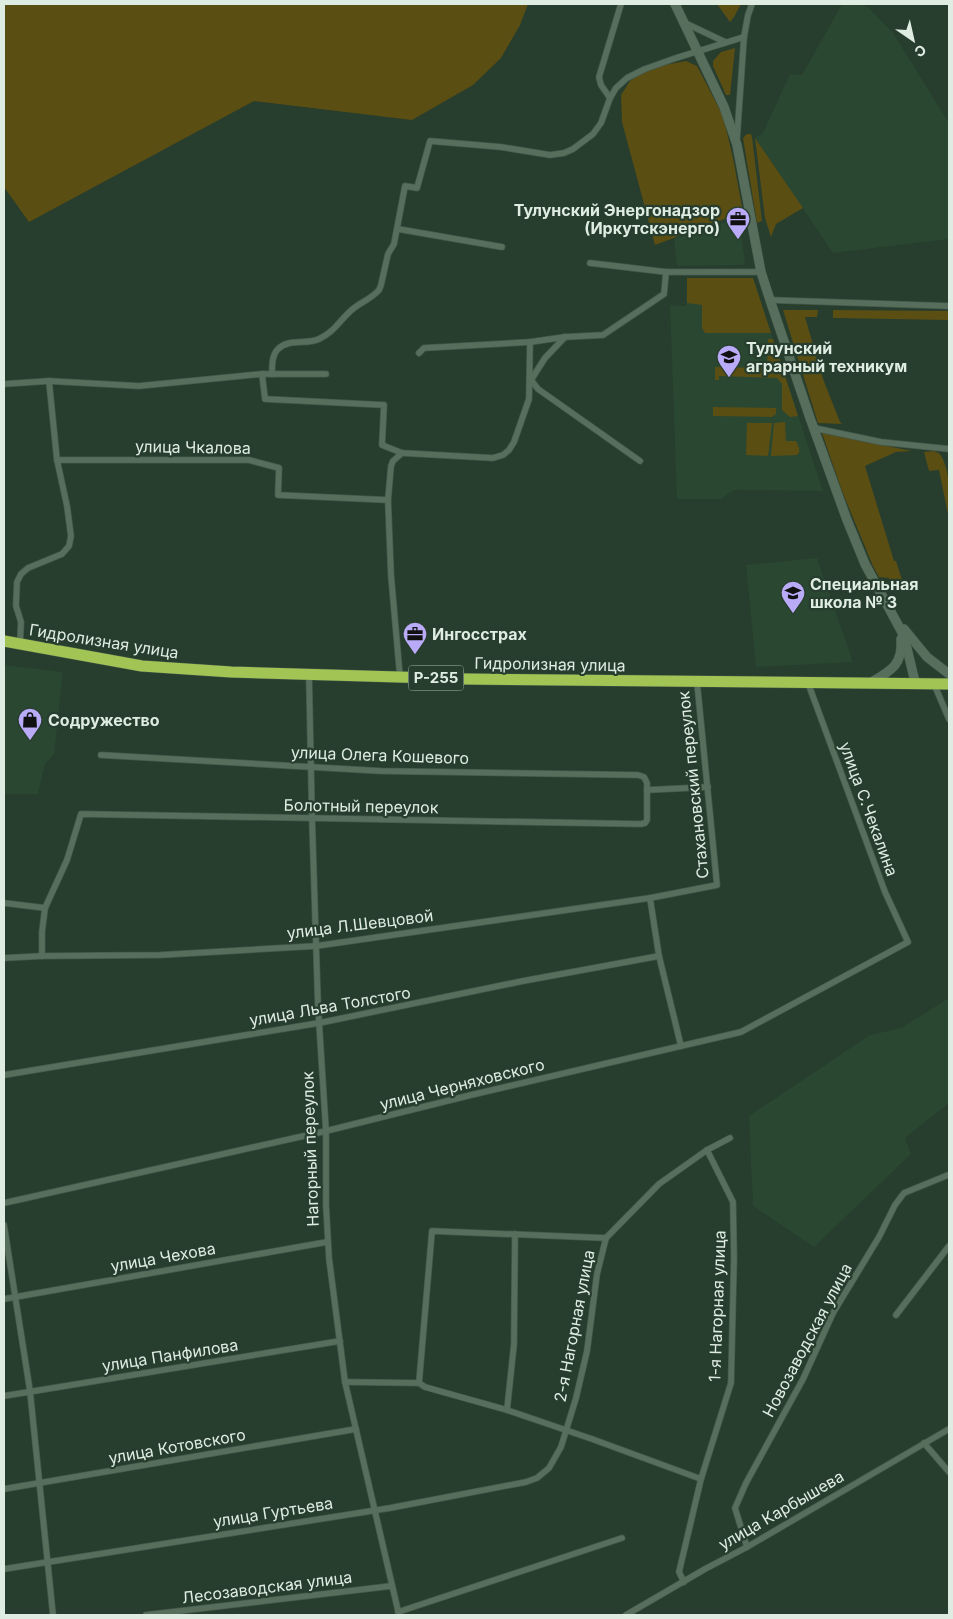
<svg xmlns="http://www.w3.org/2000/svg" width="953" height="1619" viewBox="0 0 953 1619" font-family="Inter,sans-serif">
	<rect width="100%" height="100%" fill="#273d2d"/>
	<g fill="#2a4732">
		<path d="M842,4H861L870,9L893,33L949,123V239L833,253L755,138L763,133L790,74L802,75Z"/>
		<path d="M739,218L745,263L742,265L677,266L674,239Z"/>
		<path d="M687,278H753L823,491L734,490L721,499H677L670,305L686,306Z"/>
		<path d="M817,558L853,662L756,667L746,565Z"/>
		<path d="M4,665L63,672L54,754L45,764L38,794H4Z"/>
		<path d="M949,998V1103L905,1138L911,1154L814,1247L753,1206L749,1116L870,1035L901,1028Z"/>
	</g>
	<g fill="#5b4e13">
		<path d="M4,4H528L520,25L501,58L473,85L412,120L254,101L29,222L4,187Z"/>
		<path d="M717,4H741L734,17L730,22Z"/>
		<path d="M735,48L730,95H726L713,66V61L721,52Z"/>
		<path d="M686,61L697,66L723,116L733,158L743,212L655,245L622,122L621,95L630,81L649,68Z"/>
		<path d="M747,134H751L752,137L762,221L757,223L743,138Z"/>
		<path d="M755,138L803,208L776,224L771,237L765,218Z"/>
		<path d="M687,278H753L771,333H705L702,328V305L687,303Z"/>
		<path d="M783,310H818L817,317H805L823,379L840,422L842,424L818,423Z"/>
		<path d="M833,310L949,311V324L948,320L833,318Z"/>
		<path d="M768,339H773L798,416L790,417L782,410V384L777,378L719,376V380H715V367L767,368Z"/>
		<path d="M713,407L776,408V414L772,417L713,416Z"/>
		<path d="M785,422L786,441H796C798,446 802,451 797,455L771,456L774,423Z"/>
		<path d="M747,423H772L768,456L746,455Z"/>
		<path d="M822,433L912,451L896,452L865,466L894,561H896L902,580L891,584L889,578L879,577L873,566L842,491Z"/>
		<path d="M934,451L940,454C952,473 949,498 949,519L939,470L929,471L924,452Z"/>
	</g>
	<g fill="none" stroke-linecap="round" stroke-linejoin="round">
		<defs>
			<g id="street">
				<path d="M685,23L725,42"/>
				<path d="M610,98L601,85L599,77L621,4"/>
				<path d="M737,138L744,37L748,15L752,4"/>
				<path d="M398,229L502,247"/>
				<path d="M590,263L666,272H761"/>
				<path d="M770,300L949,306"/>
				<path d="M419,353L424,348L530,342L565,337L603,335L664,294L666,272"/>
				<path d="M262,374L265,399L384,405L382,445L402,453L493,458L503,455L509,450L514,442L529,399L530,342"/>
				<path d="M272,374C272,365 272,355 278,349C289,338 307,345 319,339C336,331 340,319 354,308C362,302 372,298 379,290L381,285L388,254L394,244L405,186L417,188L430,141L501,147L550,155L564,153L573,149L593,134L601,123L610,98L616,88L627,78L645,69L676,58L744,37"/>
				<path d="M531,380L538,389L640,461"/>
				<path d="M531,380L545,358L565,337"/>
				<path d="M4,384L49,381"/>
				<path d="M814,428L881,442L949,449"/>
				<path d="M57,460H249L279,468L278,495L388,500"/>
				<path d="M20,644L21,622L16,606L17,582L21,574L28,568L62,554L69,546L71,536L67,506L57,460L49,381L139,386L262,374H326"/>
				<path d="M309,675L312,818L318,1006L326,1131V1205L329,1258L345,1382L399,1615"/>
				<path d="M400,677L391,575L388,500L391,466L393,461L402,453"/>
				<path d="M934,684L949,719"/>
				<path d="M647,790L708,787"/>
				<path d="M650,898L659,956L681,1046"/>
				<path d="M4,903L45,908"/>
				<path d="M42,956V932L45,908L67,860L81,814L641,824L645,823L647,820V783L644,777L638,775L381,771L101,755"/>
				<path d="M4,958L42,956L160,955L316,946L650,898L717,885L697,682"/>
				<path d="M4,1075L319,1023L523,981L659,956"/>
				<path d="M4,1203L326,1131L471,1095L741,1032L908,942L885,892L808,683"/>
				<path d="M4,1225L30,1391L53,1615"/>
				<path d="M4,1299L327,1242"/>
				<path d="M896,1315L949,1246"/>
				<path d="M345,1382L419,1383L425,1387L507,1410L592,1439L701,1479"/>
				<path d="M419,1383L432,1231L606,1238"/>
				<path d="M4,1396L340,1341"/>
				<path d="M507,1410L514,1344L515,1234"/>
				<path d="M924,1443L949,1472"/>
				<path d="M4,1489L356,1429"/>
				<path d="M747,1547L735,1508L746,1483L803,1379L833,1313L879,1237L895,1205L904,1193L948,1175"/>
				<path d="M4,1569L390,1508L526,1482L537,1478L549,1468L561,1447L576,1398L587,1351L597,1274L606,1238L659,1184L707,1150L730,1138"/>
				<path d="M684,1582L679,1572L701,1479L731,1383L734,1258L733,1202L707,1150"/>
				<path d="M398,1612L622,1538"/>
				<path d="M146,1615L391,1586"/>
				<path d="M626,1615L705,1569L747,1547L949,1429"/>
			</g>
			<g id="secondary">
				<path d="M675,4L724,107L737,145L761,272L770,300L810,418L847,520L865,564L904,636L915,682"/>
				<path d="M904,629L927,657L949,674"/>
				<path d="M870,683C891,671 903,665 901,639"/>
			</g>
			<path id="highway" d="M4,641L142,666L231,672L466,679L949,684"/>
		</defs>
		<use href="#street" stroke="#45584a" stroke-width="7"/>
		<use href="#secondary" stroke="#45584a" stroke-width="10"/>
		<use href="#highway" stroke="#45584a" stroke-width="12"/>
		<use href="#street" stroke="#576e5d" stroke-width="5.5"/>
		<use href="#secondary" stroke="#576e5d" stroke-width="9"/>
		<use href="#highway" stroke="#a1c454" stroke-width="11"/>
	</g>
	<defs>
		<symbol id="office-pin" viewBox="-11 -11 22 30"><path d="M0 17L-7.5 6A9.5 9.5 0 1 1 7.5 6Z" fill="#b9abf7" stroke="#273d2d"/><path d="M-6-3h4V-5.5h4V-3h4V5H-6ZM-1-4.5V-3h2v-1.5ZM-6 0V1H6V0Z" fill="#111"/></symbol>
		<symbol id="university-pin" viewBox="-11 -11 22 30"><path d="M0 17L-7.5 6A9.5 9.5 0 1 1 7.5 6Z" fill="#b9abf7" stroke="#273d2d"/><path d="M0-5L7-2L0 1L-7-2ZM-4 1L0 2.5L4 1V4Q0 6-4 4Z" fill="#111"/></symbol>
		<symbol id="school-pin" viewBox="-11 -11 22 30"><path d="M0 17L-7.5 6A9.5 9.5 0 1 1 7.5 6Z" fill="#b9abf7" stroke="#273d2d"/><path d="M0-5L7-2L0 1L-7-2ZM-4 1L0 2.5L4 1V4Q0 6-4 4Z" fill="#111"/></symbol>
		<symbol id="shop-pin" viewBox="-11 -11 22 30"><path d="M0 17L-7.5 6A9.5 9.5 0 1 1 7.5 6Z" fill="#b9abf7" stroke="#273d2d"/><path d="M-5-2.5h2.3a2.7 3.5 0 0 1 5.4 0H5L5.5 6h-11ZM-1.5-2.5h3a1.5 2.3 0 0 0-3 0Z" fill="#111"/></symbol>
	</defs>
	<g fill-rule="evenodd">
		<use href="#office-pin" x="724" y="205" width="28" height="38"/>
		<use href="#university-pin" x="715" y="343" width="28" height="38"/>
		<use href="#school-pin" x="779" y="579" width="28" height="38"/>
		<use href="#office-pin" x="401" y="620" width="28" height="38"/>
		<use href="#shop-pin" x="16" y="706" width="28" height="38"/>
	</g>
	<g text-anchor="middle" stroke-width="4.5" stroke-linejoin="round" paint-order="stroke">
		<rect fill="#273d2d" stroke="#a8b8ac" stroke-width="1" x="408.5" y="665.5" width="55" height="25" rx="4"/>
		<g font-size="15" font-weight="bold" fill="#dfece2">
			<text x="436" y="683">Р-255</text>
		</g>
		<g font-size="16" font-weight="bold" fill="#dfece2" stroke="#273d2d" text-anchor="start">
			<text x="720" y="216" text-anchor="end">Тулунский Энергонадзор<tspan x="720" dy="18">(Иркутскэнерго)</tspan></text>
			<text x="746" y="354">Тулунский<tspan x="746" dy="18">аграрный техникум</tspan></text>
			<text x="810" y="590">Специальная<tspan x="810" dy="18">школа № 3</tspan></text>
			<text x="432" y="640">Ингосстрах</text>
			<text x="48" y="726">Содружество</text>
		</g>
		<g font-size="16" fill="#dfece2" stroke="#273d2d">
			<text transform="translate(193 447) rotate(1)" y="6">улица Чкалова</text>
			<text transform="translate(104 641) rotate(9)" y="6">Гидролизная улица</text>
			<text transform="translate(550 664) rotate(1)" y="6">Гидролизная улица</text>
			<text transform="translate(380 755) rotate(2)" y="6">улица Олега Кошевого</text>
			<text transform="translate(693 785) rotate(-96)" y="6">Стахановский переулок</text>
			<text transform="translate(361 806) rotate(1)" y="6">Болотный переулок</text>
			<text transform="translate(869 809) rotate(70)" y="6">улица С.Чекалина</text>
			<text transform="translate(360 924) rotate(-7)" y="6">улица Л.Шевцовой</text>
			<text transform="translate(330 1006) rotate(-10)" y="6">улица Льва Толстого</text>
			<text transform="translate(462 1084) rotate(-14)" y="6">улица Черняховского</text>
			<text transform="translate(310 1149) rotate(-92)" y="6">Нагорный переулок</text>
			<text transform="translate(163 1257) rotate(-10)" y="6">улица Чехова</text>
			<text transform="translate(717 1306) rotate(-88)" y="6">1-я Нагорная улица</text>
			<text transform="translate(574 1326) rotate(-79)" y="6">2-я Нагорная улица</text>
			<text transform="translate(807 1340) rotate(-62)" y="6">Новозаводская улица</text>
			<text transform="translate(170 1355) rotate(-9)" y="6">улица Панфилова</text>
			<text transform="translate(177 1446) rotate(-10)" y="6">улица Котовского</text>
			<text transform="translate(781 1510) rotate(-30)" y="6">улица Карбышева</text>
			<text transform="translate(273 1512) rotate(-9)" y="6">улица Гуртьева</text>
			<text transform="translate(267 1587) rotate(-7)" y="6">Лесозаводская улица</text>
		</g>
	</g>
	<rect width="953" height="1619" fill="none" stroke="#dfece2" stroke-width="10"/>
	<g transform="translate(913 40) rotate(146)" stroke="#273d2d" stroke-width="4" paint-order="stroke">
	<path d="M0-4L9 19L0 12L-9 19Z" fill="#dfece2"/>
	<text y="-8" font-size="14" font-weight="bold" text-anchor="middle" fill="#dfece2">С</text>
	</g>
</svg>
